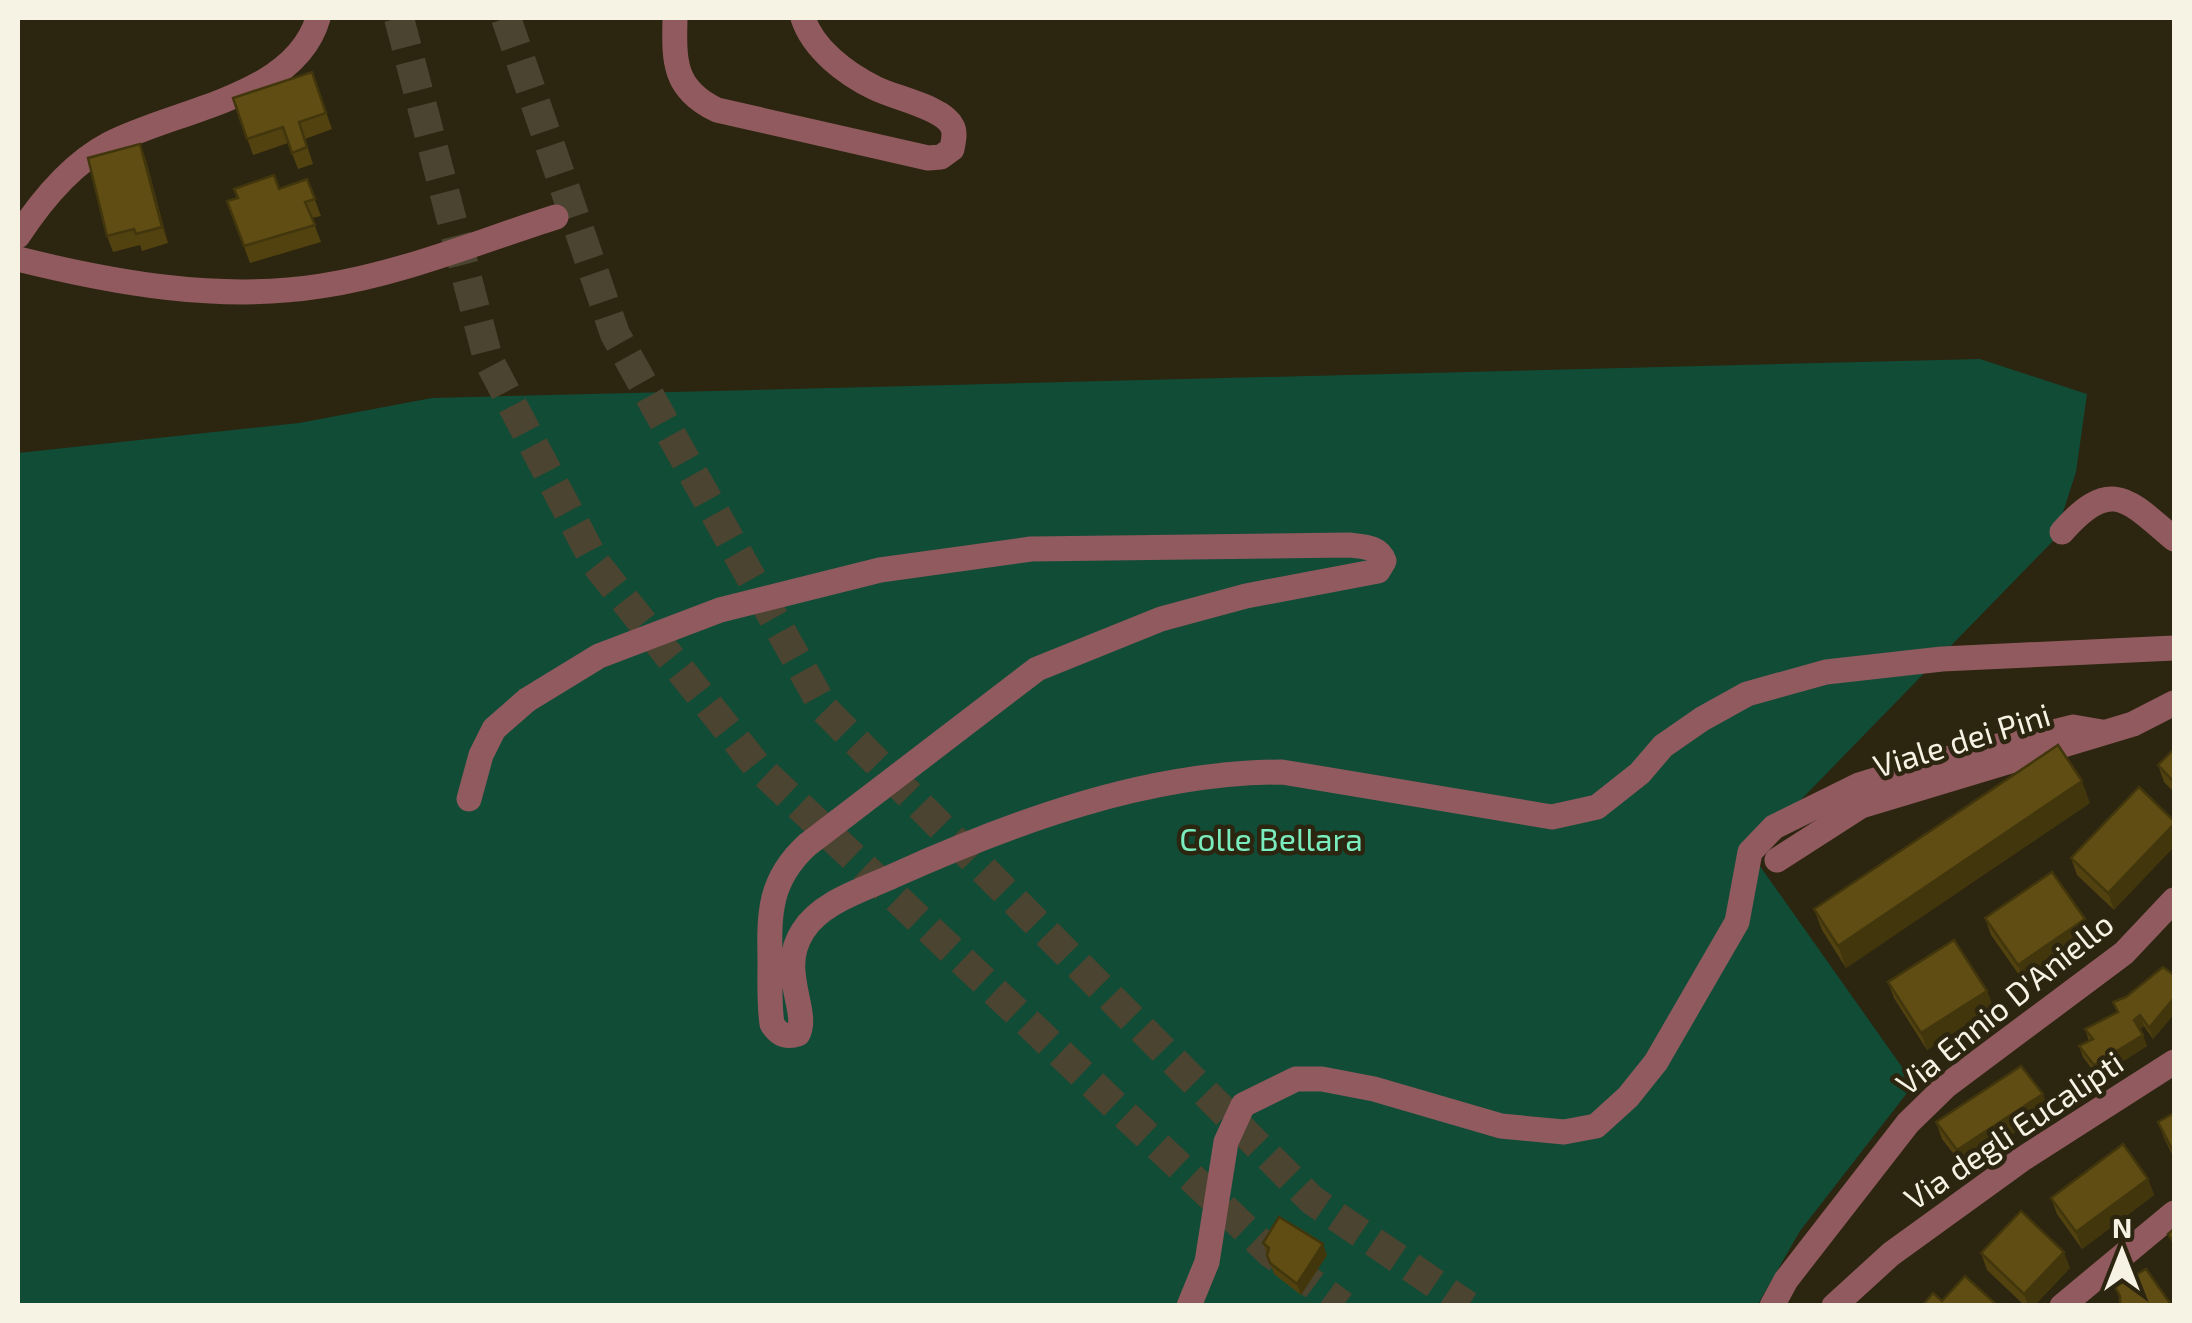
<svg xmlns="http://www.w3.org/2000/svg" width="2192" height="1323" viewBox="0 0 2192 1323" font-family="'Exo 2',sans-serif">
	<rect width="100%" height="100%" fill="#2c2510"/>
	<path fill="#114c37" d="M1980,359L2087,394L2076,472L2054,540L1750,852L1914,1084L1800,1231L1757,1306L18,1305V453L299,423L432,398Z"/>
	<g fill="none" stroke-linecap="round" stroke-linejoin="round">
		<g stroke="#4a4430" stroke-width="30" stroke-dasharray="30 15" stroke-linecap="butt">
			<path d="M399,18L488,359L596,564L756,765L1272,1254L1343,1306"/>
			<path d="M506,18L615,334L825,710L1312,1200L1468,1306"/>
		</g>
		<g stroke="#905a5e" stroke-width="25">
			<path d="M675,18C674,61 673,89 717,110L928,158L941,157L952,149C953,142 956,133 952,126C943,107 894,98 875,88C846,74 813,49 803,18"/>
			<path d="M18,236C41,201 71,164 109,144C176,109 295,98 318,18"/>
			<path d="M18,259C115,283 220,302 321,286C401,274 480,241 556,217"/>
			<path d="M2062,532C2111,476 2128,500 2174,539"/>
			<path d="M469,799L481,755L494,729L527,700L599,656L720,610L880,570L1031,549L1350,545C1363,547 1379,546 1384,561L1378,571L1246,596L1161,619L1037,669L807,845C769,880 769,913 770,961C770,982 769,1003 772,1024C779,1035 786,1038 798,1034C810,1011 777,970 803,931C821,902 863,890 893,876C1013,822 1148,772 1282,772L1552,817L1597,807L1640,773L1663,746L1702,719L1747,694L1826,672L1942,659L2174,648"/>
			<path d="M1777,860L1861,806L2133,724L2174,703"/>
			<path d="M1189,1306L1207,1262L1226,1142L1243,1105L1296,1079H1322L1374,1089L1501,1126L1564,1132L1596,1126L1628,1097L1656,1062L1737,922L1750,852L1774,827L1859,785L1934,762L2073,727L2102,732"/>
			<path d="M1772,1306L1786,1280L1908,1123L1946,1086L2124,953L2174,900"/>
			<path d="M1834,1306L1891,1254L2021,1160L2174,1062"/>
			<path d="M2062,1306L2174,1213"/>
		</g>
	</g>
	<g fill="#524210">
		<path d="M312,72L332,129L305,139L313,164L298,169L288,143L253,155L233,98Z"/>
		<path d="M140,144L146,160L168,243L142,251L140,245L113,252L107,236Z"/>
		<path d="M307,179L321,216L312,218L321,242L250,263L227,201L279,189Z"/>
		<path d="M2174,749V792L2164,782L2158,765Z"/>
		<path d="M2139,787L2114,910L2077,875L2071,858Z"/>
		<path d="M2090,803L1846,968L1822,930L1814,909Z"/>
		<path d="M1985,918L2085,919L2091,936L2024,982L1991,935Z"/>
		<path d="M2174,975V1014L2153,1039L2144,1026L2140,1029L2147,1046L2098,1077L2083,1057L2079,1046L2089,1041L2085,1029L2117,1013L2113,1002Z"/>
		<path d="M1888,982L1987,991L1993,1007L1927,1050L1894,998Z"/>
		<path d="M2049,1110L1963,1166L1942,1139L1936,1122Z"/>
		<path d="M2174,1113V1158L2164,1138L2158,1122Z"/>
		<path d="M2148,1179L2154,1195L2082,1249L2057,1214L2051,1198Z"/>
		<path d="M1263,1243L1327,1255L1301,1295L1274,1274Z"/>
		<path d="M1981,1253L2070,1268L2034,1306H2025L1987,1270Z"/>
	</g>
	<g fill="#42360d">
		<path d="M140,144L146,160L168,243L162,227Z"/>
		<path d="M2082,781L2090,803L1846,968L1838,946Z"/>
		<path d="M2174,824V847L2114,910L2108,893Z"/>
		<path d="M2085,919L2091,936L2024,982L2018,965Z"/>
		<path d="M1987,991L1993,1007L1927,1050L1921,1033Z"/>
		<path d="M2174,998V1014L2153,1039L2149,1028Z"/>
		<path d="M2140,1015L2144,1026L2138,1031L2134,1020Z"/>
		<path d="M2143,1035L2147,1046L2098,1077L2094,1065Z"/>
		<path d="M2043,1094L2049,1110L1963,1166L1957,1150Z"/>
		<path d="M2148,1179L2154,1195L2082,1249L2076,1232Z"/>
		<path d="M1323,1244L1327,1255L1301,1295L1297,1284Z"/>
		<path d="M2064,1252L2070,1268L2034,1306H2028L2024,1294Z"/>
	</g>
	<g fill="#5f4d13" stroke="#42360d" stroke-width="2.5">
		<path d="M312,72L326,113L299,122L307,147L292,153L283,127L247,139L233,98Z"/>
		<path d="M140,144L162,227L136,234L134,229L107,236L88,158Z"/>
		<path d="M274,175L279,189L307,179L315,199L305,202L315,225L244,246L227,201L238,198L234,189Z"/>
		<path d="M2058,745L2082,781L1838,946L1814,909Z"/>
		<path d="M2174,749V782L2158,765Z"/>
		<path d="M2139,787L2174,821V824L2108,893L2071,858Z"/>
		<path d="M2052,872L2085,919L2018,965L1985,918Z"/>
		<path d="M1954,940L1987,991L1921,1033L1888,982Z"/>
		<path d="M2163,967L2174,975V998L2149,1028L2140,1015L2134,1020L2143,1035L2094,1065L2079,1046L2093,1039L2085,1029L2118,1012L2113,1002L2126,997Z"/>
		<path d="M2021,1066L2043,1094L1957,1150L1936,1122Z"/>
		<path d="M2174,1113V1153L2158,1122Z"/>
		<path d="M2123,1144L2148,1179L2076,1232L2051,1198Z"/>
		<path d="M2021,1211L2064,1252L2024,1294L1981,1253Z"/>
		<path d="M1279,1217L1323,1244L1297,1284L1270,1263L1267,1255L1269,1248L1263,1243Z"/>
		<path d="M2174,1229V1243L2168,1234Z"/>
		<path d="M2146,1269L2172,1306H2120V1296L2115,1287Z"/>
		<path d="M1965,1276L1998,1306H1922L1933,1293L1942,1301Z"/>
	</g>
	<g text-anchor="middle" stroke-width="9" stroke-linejoin="round" paint-order="stroke">
		<g font-size="32" fill="#f6f2e4" stroke="#2c2510">
			<text transform="translate(1962 741) rotate(-17)" y="11">Viale dei Pini</text>
			<text transform="translate(2005 1004) rotate(-39)" y="11">Via Ennio D'Aniello</text>
			<text transform="translate(2014 1131) rotate(-34)" y="11">Via degli Eucalipti</text>
		</g>
		<g font-size="32" fill="#79edbd" stroke="#2c2510">
			<text x="1271" y="851">Colle Bellara</text>
		</g>
	</g>
	<rect width="2192" height="1323" fill="none" stroke="#f6f2e4" stroke-width="40"/>
	<g transform="translate(2122 1253)" stroke="#2c2510" stroke-width="8" paint-order="stroke">
	<path d="M0-8L18 38L0 25L-18 38Z" fill="#f6f2e4"/>
	<text y="-15" font-size="28" font-weight="bold" text-anchor="middle" fill="#f6f2e4">N</text>
	</g>
</svg>
